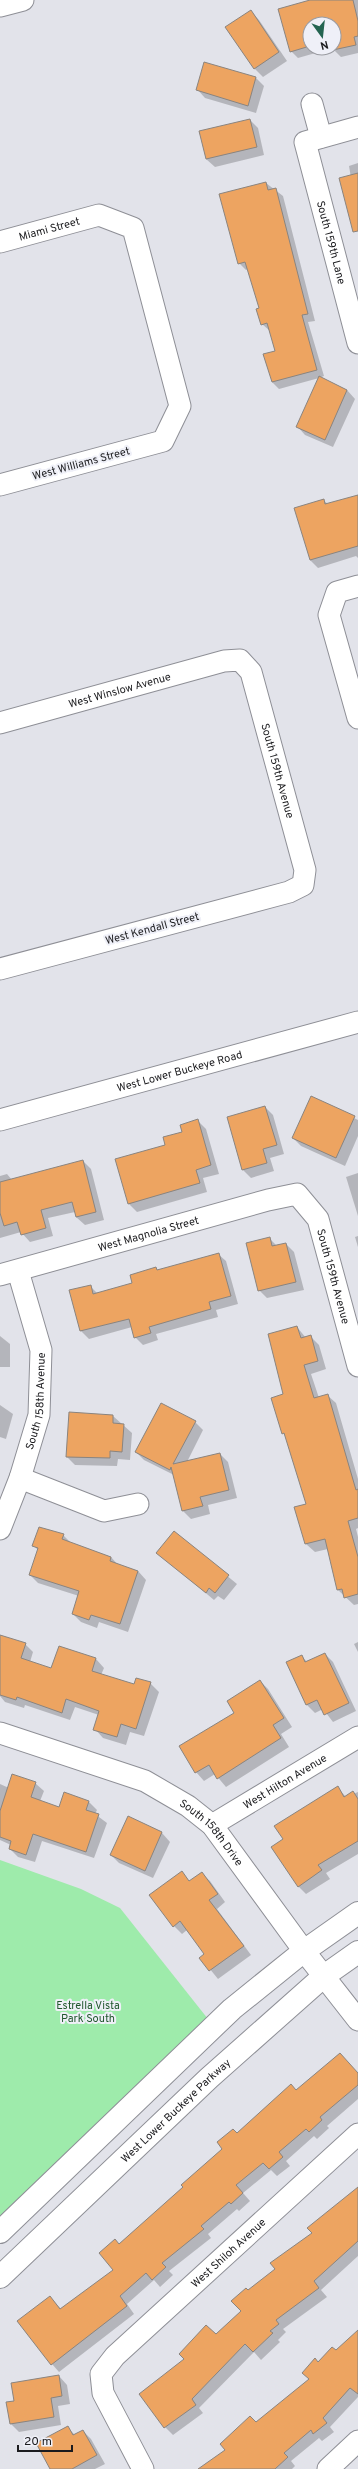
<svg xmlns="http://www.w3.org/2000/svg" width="358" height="2469" viewBox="0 0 358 2469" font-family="Overpass,sans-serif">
	<rect width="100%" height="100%" fill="#e2e3ea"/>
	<path fill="#9eebab" d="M0,1860L81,1889L120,1908L208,2019L0,2217Z"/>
	<g fill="#0003">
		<path d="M316,0H358V53L341,57L334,50V24H310V48H333L298,58L291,51Z"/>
		<path d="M251,11L259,20L287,61L263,77L255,69L227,27Z"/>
		<path d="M205,63L256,78L264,86L256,113L205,98L197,89Z"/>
		<path d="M250,120L258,128L264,155L215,167L206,159Z"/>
		<path d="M358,163V220L349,166Z"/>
		<path d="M266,183L283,196L315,321L308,322L324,376L319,378L347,390L355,399L333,447L305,435L297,426L319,378L279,389L272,382L276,351L270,331L262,324L260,309L248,269L246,270L239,263Z"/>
		<path d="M358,496V558L356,556L318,568L310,560L323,500L328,504Z"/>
		<path d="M311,1097L358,1120V1136L345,1166L301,1146L293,1138Z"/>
		<path d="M265,1107L273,1115L284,1154L270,1158L274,1171L251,1178L243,1170L228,1117Z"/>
		<path d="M198,1121L206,1129L219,1174L203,1178L207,1192L137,1212L129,1204L166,1145Z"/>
		<path d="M83,1161L91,1169L104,1220L85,1225L76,1217L75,1212L48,1218L53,1236L30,1242L21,1232L0,1238V1176L7,1174L12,1180Z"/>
		<path d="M358,1173V1216L346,1177Z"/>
		<path d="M358,1236V1247L355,1237Z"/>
		<path d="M269,1238L277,1246L286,1244L294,1252L304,1290L267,1298L258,1289Z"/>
		<path d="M218,1254L226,1261L238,1304L216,1310L218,1317L156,1334L158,1340L143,1345L135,1337L132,1327L89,1339L81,1331L70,1291L90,1286L98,1294L133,1284L156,1268L158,1271Z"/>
		<path d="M297,1327L306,1338L311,1337L319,1345L326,1369L311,1374L319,1398L327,1395L336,1403L358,1479V1528L356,1529L358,1537V1604L354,1605L338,1590L328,1549L315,1552L306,1544L296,1507L307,1504L287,1437L283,1433L285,1395Z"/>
		<path d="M0,1336L10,1344V1367H0Z"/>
		<path d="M0,1405L13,1414L6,1439L0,1437Z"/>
		<path d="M113,1416L132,1433L130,1460L118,1459L117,1466L75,1465L67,1457Z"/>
		<path d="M195,1422L203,1430L187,1462L220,1454L228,1462L237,1498L208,1505L210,1514L191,1519L183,1511L174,1475L144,1460L136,1452Z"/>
		<path d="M174,1532L237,1584L224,1600L218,1596L214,1600L158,1553Z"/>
		<path d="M63,1535L71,1543L111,1557L118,1565L138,1571L146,1580L128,1632L99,1622L97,1628L81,1622L73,1614L79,1596L38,1583L30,1575L38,1550L33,1545Z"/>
		<path d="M358,1642V1652L354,1644Z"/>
		<path d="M25,1644L33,1652L30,1662L51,1669L59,1647L96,1659L104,1668L101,1675L134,1685L150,1683L159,1692L144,1736L130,1732L126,1745L103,1738L95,1729L99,1715L75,1707L70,1720L25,1705L24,1708L5,1702L0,1696V1646Z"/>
		<path d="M325,1654L333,1662L356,1711L333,1722L323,1709L315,1713L307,1705L287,1663L302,1656L307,1662Z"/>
		<path d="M260,1681L268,1689L292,1727L281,1734L289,1747L226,1787L215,1774L204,1781L196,1772Z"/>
		<path d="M35,1783L44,1791L40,1801L60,1808L89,1802L97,1810L95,1814L107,1823L94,1858L42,1841L35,1862L18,1857L10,1849L11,1845L0,1840V1784L9,1788Z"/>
		<path d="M338,1788L346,1797L358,1792V1854L326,1873L330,1879L306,1894L298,1886L284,1840Z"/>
		<path d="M128,1818L162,1833L170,1842L153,1878L119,1863L111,1855Z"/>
		<path d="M182,1873L190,1882L201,1873L210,1881L225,1902L217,1909L251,1955L218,1979L201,1958L206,1954L187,1930L182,1934L174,1926Z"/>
		<path d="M358,2074V2099L327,2126L329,2128L317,2139L314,2136L286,2161L290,2166L277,2176L271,2170L243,2193L250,2201L239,2211L237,2209L208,2234L211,2238L169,2271L173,2275L160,2287L154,2280L127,2304L134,2314L59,2372L52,2364L50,2297L61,2309L115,2270L119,2245L184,2187L237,2134L296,2091Z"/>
		<path d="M358,2188V2256L321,2290L327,2297L283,2329L286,2332L278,2340L280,2342L261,2360L254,2352L199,2408L203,2413L173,2435L165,2427L216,2336L242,2311L248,2291L277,2270L313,2233L309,2228Z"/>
		<path d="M358,2331V2397L330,2427L334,2432L322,2441L319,2438L291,2461L295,2466L292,2469H200L226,2450L310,2380L319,2363L336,2352Z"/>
		<path d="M59,2376L67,2385L70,2404L58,2406L61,2425L19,2432L11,2424L15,2402Z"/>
		<path d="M69,2429L75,2435L83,2431L91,2439L105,2464L95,2469H51Z"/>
	</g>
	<g fill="#eda461" stroke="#8a847f">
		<path d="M310,0H353L358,21V36L354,37L356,45L333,50L334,24H310V46L290,52L278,9Z"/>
		<path d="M251,10L279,52L254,69L225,27Z"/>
		<path d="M204,62L256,77L248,106L196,90Z"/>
		<path d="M250,119L257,147L206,159L199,131Z"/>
		<path d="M358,173V231L353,232L339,178Z"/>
		<path d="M266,182L268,190L276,188L308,314L302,315L317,370L272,382L263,354L275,351L267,323L261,325L256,309L259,308L245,262L238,264L219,194Z"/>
		<path d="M319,376L347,390L325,440L296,427Z"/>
		<path d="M358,495V546L310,560L294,508L324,499L325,504Z"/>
		<path d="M311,1096L355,1116L336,1158L292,1138Z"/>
		<path d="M265,1106L277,1145L263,1149L267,1163L242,1170L227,1117Z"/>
		<path d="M198,1119L211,1165L196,1170L200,1183L128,1204L115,1159L165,1145L163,1137L182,1132L180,1125Z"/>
		<path d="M83,1160L96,1212L76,1217L72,1202L41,1210L46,1228L21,1235L17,1222L4,1226L0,1213V1182Z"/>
		<path d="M270,1237L272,1246L286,1243L296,1282L258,1291L246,1243Z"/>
		<path d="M219,1253L231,1296L209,1302L211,1309L149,1327L151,1333L134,1338L129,1319L80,1331L69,1290L91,1285L93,1294L132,1283L130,1275L156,1267L157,1270Z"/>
		<path d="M297,1326L301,1338L311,1335L318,1361L304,1365L314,1398L328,1394L356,1490L358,1489V1518L348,1521L358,1557V1594L344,1598L342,1589L337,1590L325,1539L305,1544L294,1507L306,1504L284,1433L282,1434L271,1398L283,1394L268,1334Z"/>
		<path d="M161,1403L196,1421L173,1464L220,1453L229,1490L200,1497L203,1506L182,1511L171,1467L170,1470L135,1452Z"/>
		<path d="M69,1412L113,1415V1423L124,1424L122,1452L110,1451V1458L66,1457Z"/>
		<path d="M39,1527L64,1534L62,1539L111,1557L110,1561L138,1571L120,1624L91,1615L89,1620L72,1614L79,1591L29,1575L38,1548L32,1546Z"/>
		<path d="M174,1531L229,1575L215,1593L209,1588L206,1593L156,1553Z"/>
		<path d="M0,1635L26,1643L21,1658L51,1668L59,1646L96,1658L92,1671L134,1684L136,1678L151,1682L136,1729L121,1724L117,1737L93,1730L99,1711L66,1699L62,1713L17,1697L16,1700L0,1695Z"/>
		<path d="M325,1653L349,1703L324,1715L317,1700L306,1705L286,1662L302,1655L305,1662Z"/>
		<path d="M260,1680L284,1718L273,1725L281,1738L217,1779L209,1765L195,1773L179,1746L234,1713L227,1701Z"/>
		<path d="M12,1774L36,1782L31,1797L59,1807L64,1792L89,1801L86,1810L99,1814L86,1852L33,1834L26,1855L9,1849L11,1841L0,1837V1811Z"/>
		<path d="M338,1786L344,1797L353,1791L358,1799V1841L318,1865L322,1870L298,1887L271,1847L283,1839L274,1826Z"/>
		<path d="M128,1816L162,1832L145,1871L110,1855Z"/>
		<path d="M182,1871L189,1881L202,1872L218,1894L209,1900L244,1946L209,1971L199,1958L204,1954L180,1921L173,1927L149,1895Z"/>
		<path d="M340,2053L358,2073V2085L320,2117L322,2120L309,2132L306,2129L279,2152L283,2157L269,2169L263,2163L236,2185L243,2193L231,2204L229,2202L201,2226L204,2229L162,2263L166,2267L152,2280L146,2273L120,2296L127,2306L51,2365L17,2321L50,2296L60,2309L113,2270L99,2253L115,2239L119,2244L183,2187L181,2185L222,2149L217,2142L233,2129L237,2133L291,2084L296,2090Z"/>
		<path d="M358,2187V2241L314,2281L319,2288L276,2320L279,2324L270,2331L273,2333L253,2352L245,2344L192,2399L196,2405L164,2428L139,2394L184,2359L179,2354L206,2325L216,2334L241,2311L231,2301L246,2288L248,2290L275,2269L270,2263L312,2233L307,2228Z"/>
		<path d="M358,2330V2394L350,2388L323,2418L327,2423L313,2434L311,2430L284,2453L288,2457L275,2469H198L225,2450L220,2444L250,2416L256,2422L309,2379L302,2373L315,2358L318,2362L332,2347L336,2350Z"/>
		<path d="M59,2375L62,2396L51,2398L54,2417L10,2424L6,2402L14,2401L11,2383Z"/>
		<path d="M68,2426L73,2435L83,2430L97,2455L72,2469H50L36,2443Z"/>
	</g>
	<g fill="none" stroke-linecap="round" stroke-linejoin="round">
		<defs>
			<g id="street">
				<path d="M0,6L23,0"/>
				<path d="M312,104L321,137"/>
				<path id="s1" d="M358,127L305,142L358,343"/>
				<path id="s2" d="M0,242L99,215L133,228L180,406L163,441L0,485"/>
				<path d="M358,586L337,592L329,615L358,718"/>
				<path id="s3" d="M0,723L224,661L240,660L251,672L305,870L303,885L289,892L0,969"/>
				<path id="s4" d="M0,1120L358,1022"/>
				<path id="s5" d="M0,1275L268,1200L297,1194L318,1219L358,1366"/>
				<path d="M20,1478L104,1511L138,1504"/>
				<path id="s6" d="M0,1529L20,1478L39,1415L41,1350L18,1271"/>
				<path id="s7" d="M0,1733L145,1781L188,1806L212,1825L304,1951L358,2020"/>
				<path id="s8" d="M212,1825L358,1737"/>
				<path id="s9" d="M143,2469L103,2393L101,2374L115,2356L358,2134"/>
				<path d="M328,2469L358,2441"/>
			</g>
			<g id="secondary">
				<path d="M0,2232L232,2009L304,1951L358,1913"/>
				<path id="s10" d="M0,2277L209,2078L324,1976L358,1952"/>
			</g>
		</defs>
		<use href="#street" stroke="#8e8f96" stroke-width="23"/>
		<use href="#secondary" stroke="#8e8f96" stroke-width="24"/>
		<use href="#street" stroke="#fff" stroke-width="21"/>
		<use href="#secondary" stroke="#fff" stroke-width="22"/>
	</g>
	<g text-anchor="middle" stroke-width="4" stroke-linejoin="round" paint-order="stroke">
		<g font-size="11" fill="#1b1b1e" stroke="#eff0f8">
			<text dy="4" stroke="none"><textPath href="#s2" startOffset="51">Miami Street</textPath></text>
			<text dy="4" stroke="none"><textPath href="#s1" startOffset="159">South 159th Lane</textPath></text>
			<text transform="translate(81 463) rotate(-15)" y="4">West Williams Street</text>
			<text dy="4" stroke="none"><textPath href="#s3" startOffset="124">West Winslow Avenue</textPath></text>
			<text dy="4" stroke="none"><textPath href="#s3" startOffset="367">South 159th Avenue</textPath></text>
			<text transform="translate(152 928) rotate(-15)" y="4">West Kendall Street</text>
			<text dy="4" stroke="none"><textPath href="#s4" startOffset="186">West Lower Buckeye Road</textPath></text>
			<text dy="4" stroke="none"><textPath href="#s5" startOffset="154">West Magnolia Street</textPath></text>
			<text dy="4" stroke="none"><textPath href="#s5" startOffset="400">South 159th Avenue</textPath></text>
			<text dy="4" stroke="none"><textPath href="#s6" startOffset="134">South 158th Avenue</textPath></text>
			<text dy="4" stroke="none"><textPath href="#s8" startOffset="85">West Hilton Avenue</textPath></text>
			<text dy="4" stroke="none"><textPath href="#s7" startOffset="238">South 158th Drive</textPath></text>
			<text dy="4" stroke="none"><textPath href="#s10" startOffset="242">West Lower Buckeye Parkway</textPath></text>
			<text dy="4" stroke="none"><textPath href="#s9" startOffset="281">West Shiloh Avenue</textPath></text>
		</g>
		<g font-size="11" fill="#20572d" stroke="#eff0f8">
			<text x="88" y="2009">Estrella Vista<tspan x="88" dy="13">Park South</tspan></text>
		</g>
	</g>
	<g transform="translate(322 36) rotate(165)"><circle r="19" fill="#eff0f8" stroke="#9a9ba1"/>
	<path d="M0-3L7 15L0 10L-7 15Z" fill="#246451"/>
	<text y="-6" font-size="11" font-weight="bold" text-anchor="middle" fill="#1b1b1e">N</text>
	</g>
	<path d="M18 2445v6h54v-6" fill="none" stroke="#1b1b1e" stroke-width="2"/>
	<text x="24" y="2445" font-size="12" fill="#1b1b1e" stroke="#eff0f8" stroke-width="3" paint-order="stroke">20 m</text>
</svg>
